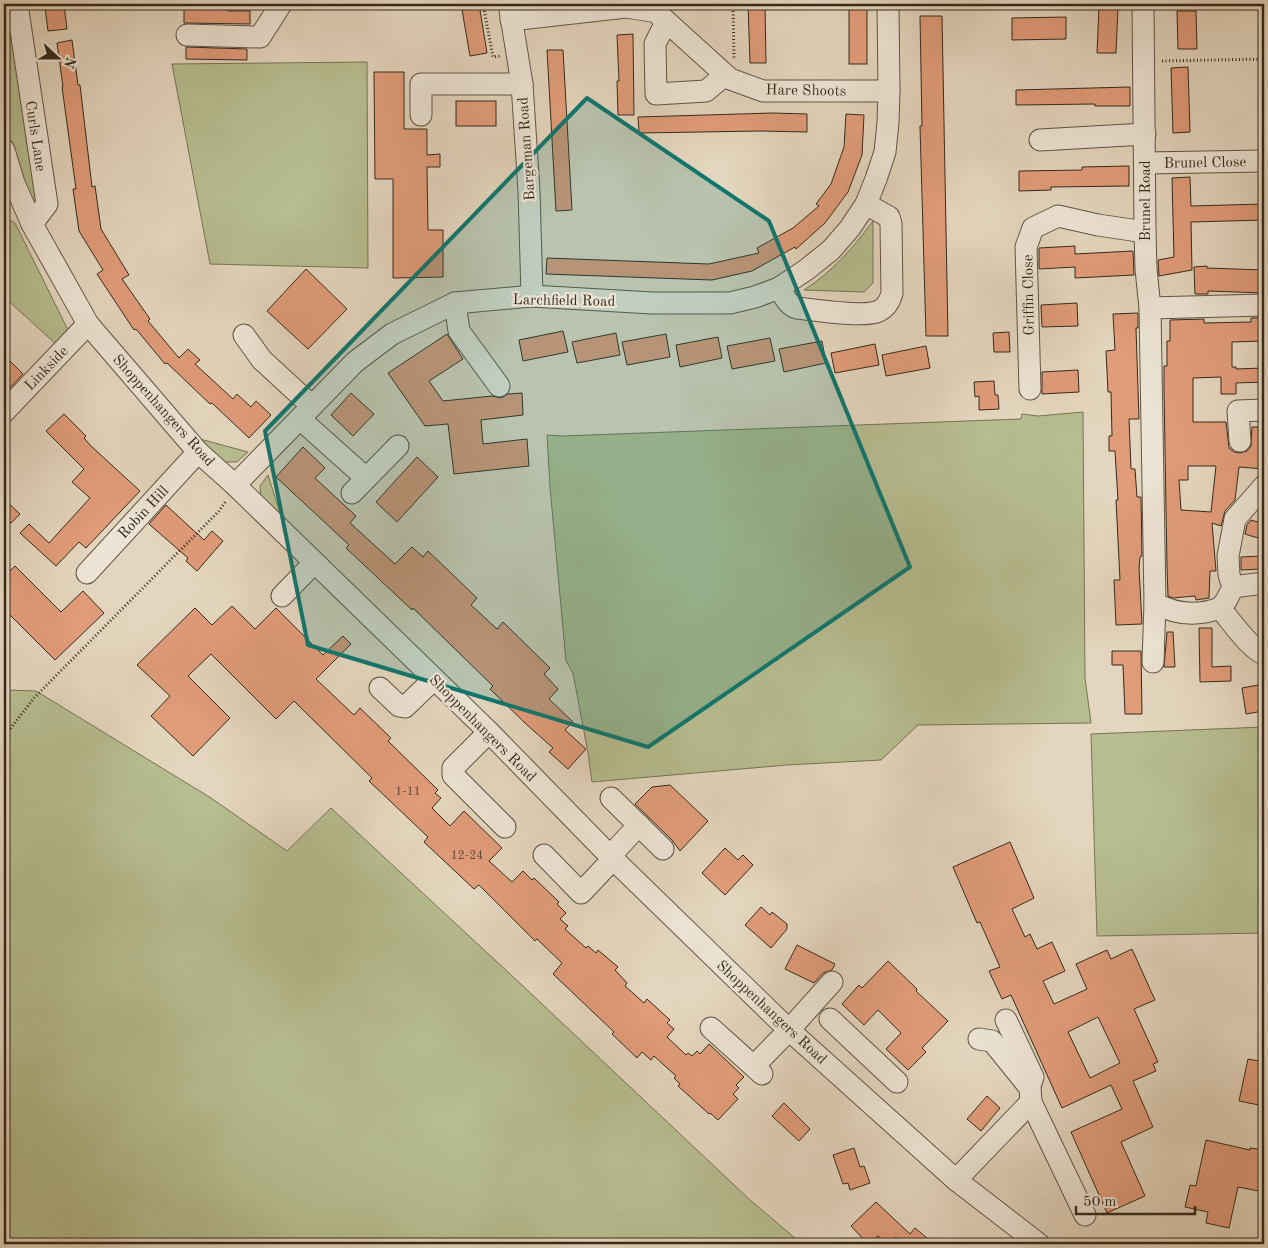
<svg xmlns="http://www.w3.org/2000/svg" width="1268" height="1248" viewBox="0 0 1268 1248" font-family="'Old Standard TT',serif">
	<rect width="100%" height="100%" fill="#e4d6be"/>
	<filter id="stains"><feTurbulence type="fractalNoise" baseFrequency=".004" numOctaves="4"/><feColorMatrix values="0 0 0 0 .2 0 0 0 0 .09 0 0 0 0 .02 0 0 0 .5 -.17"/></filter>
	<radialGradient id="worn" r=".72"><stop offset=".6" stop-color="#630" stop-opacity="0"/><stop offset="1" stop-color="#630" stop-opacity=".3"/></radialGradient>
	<g fill="#b6bd90" stroke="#767456">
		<path d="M16,34L42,204L29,207L4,129V43L8,42Z"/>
		<path d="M367,62L368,268L210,264L172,64Z"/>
		<path d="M4,217L15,223L69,332L57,345L4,297Z"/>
		<path d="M873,221V283L864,292L804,290C832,272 853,248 873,221Z"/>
		<path d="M1083,412L1085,678L1091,723L918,725L881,760L787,765L592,782L588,753L573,673L566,661L550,487L547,435L563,436L1021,419L1022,414L1038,416Z"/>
		<path d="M200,439L248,452L237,462H223Z"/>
		<path d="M268,475L283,522L261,501L260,486Z"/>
		<path d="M4,687L7,690L36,691L41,694L211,798L287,851L331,808L523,986L749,1199L802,1244H4Z"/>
		<path d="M1264,727V933L1097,936L1091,734Z"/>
	</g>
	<g fill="#e19c7a" stroke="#352a1c" fill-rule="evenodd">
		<path d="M184,4H227L228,11H250V24L184,23Z"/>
		<path d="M461,4H479L487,53L470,56Z"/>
		<path d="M748,4H765L766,63H750Z"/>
		<rect x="849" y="4" width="18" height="60"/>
		<path d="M64,5L67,29L48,31L45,7Z"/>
		<path d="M1099,7L1118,8L1116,53H1097Z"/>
		<path d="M1177,11H1196L1197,49H1178Z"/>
		<path d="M920,16H942L948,336H926L920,126H922Z"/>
		<path d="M1066,17V39L1012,40V18Z"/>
		<path d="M633,34L634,115H618L617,81H619L617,35Z"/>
		<path d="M72,40L78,85H80L92,187L95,186L101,229L129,275L122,279L150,319L148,321L179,358L188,349L200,360L195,364L233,399L237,394L251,407L256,401L271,415L249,438L212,403L210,404L167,363L165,364L136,329L134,330L97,274L103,270L79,231L73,189H76L62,87H63L57,43Z"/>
		<path d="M186,47L247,49V60L186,59Z"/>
		<path d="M547,50H563L572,210L556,211Z"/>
		<path d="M1188,67L1190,132L1173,133L1171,68Z"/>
		<path d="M374,72H404V129H427V155L440,154V167H427L428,230H443V277L393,278V179H375Z"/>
		<path d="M1130,87V106H1095V104L1016,105V90Z"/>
		<rect x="456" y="101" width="40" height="25"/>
		<path d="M773,113L807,114V132L761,131L639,133L638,117Z"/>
		<path d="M846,114L864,115L862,155L848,192L825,223L796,249L795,247L752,271L712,280L546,274L547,258L709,264L759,253L757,248L793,228L819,206L816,204L831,184L844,147Z"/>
		<path d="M1129,166V186L1051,187V190L1019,191V171L1082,170V167Z"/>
		<path d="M1190,177L1191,206L1264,204V220L1191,222L1192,270L1159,276L1158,260L1174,257L1172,178Z"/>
		<path d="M1075,246V254L1133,251L1134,275L1075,278V267L1039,269V248Z"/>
		<path d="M1207,266V268L1264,270V293L1208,291V294H1195L1194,267Z"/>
		<path d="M306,269L347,309L308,349L267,311Z"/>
		<path d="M1077,303L1078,326L1042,327L1041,305Z"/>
		<path d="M1138,313V328H1136L1139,419H1129L1131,469H1135L1137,497H1141L1142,556L1140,557L1139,568L1142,624L1116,625L1114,580H1120L1116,500H1118L1115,451H1109V436H1112L1111,392H1108L1106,351L1115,350L1113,314Z"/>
		<path d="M1251,318H1264V341L1232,342V367H1236V369L1264,368V382L1236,383V394H1221V377L1193,378V422H1226L1229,448L1234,452L1240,453L1247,451L1251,446L1252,427H1264V469L1239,467L1235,500L1225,511L1221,526L1212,523L1216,571H1210L1209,598L1196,600L1195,596L1173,598L1168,596L1167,567L1164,390V366H1167V341H1170V320L1204,319V323L1251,322ZM1188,466H1216L1211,512L1181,510L1179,480H1188Z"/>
		<path d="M563,331L568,352L523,361L519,340Z"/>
		<path d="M1009,332L1010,352H994L993,333Z"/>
		<path d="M616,333L620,355L577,363L572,342Z"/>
		<path d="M447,334L463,359L429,381L443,401L492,396L501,398L508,394L522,393L523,415L481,420L483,444L527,439L529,466L454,474L448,424L425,426L388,373Z"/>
		<path d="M666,334L670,357L627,365L622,342Z"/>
		<path d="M718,337L722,358L680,367L676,345Z"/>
		<path d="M770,338L775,361L732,369L727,346Z"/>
		<path d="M822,341L826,363L784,372L779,349Z"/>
		<path d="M875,344L879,365L835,373L831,353Z"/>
		<path d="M926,346L930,368L886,376L882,355Z"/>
		<path d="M4,355L23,374L4,394Z"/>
		<path d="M1078,370L1079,392L1042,394V372Z"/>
		<path d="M994,381L995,395H998L999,409L979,410V396L975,397L974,382Z"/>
		<path d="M351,393L374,414L353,436L331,415Z"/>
		<path d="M64,414L86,436L84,438L90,445L140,491L86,548L79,542L56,566L20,533L29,524L49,543L90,498L72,482L84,469L46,431Z"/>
		<path d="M303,447L325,468L315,478L356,516L350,523L395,564L412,547L423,557L428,551L477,598L471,605L497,629L503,622L550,668L544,674L558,689L549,699L573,722L565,730L586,749L568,769L549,752L553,748L525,723L490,689L493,686L413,608L412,610L346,548L349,545L276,477Z"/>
		<path d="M417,457L438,477L397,522L376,502Z"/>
		<path d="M4,499L20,514L11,523L4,516Z"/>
		<path d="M166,505L204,540L212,531L223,541L197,571L186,561L188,558L149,524Z"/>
		<path d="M1251,520L1264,524V540L1245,534L1247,525Z"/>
		<path d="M1261,556V569L1241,570V557Z"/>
		<path d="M15,566L61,612L83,591L104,613L55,660L4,609V577Z"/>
		<path d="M232,606L255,629L276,608L323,655L343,636L351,644L316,679L354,715L360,708L391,738L388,741L438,790L435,793L441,798L432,808L450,826L464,811L502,848L489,861L512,882L523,871L532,880L534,878L559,902L557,904L566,913L560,919L568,926L565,929L586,948L588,946L596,953L598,950L618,967L615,970L627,983L625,986L644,1003L647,999L670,1020L667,1023L674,1029L667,1037L686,1055L688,1053L692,1056L697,1051L700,1054L709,1044L744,1077L736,1085L739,1088L733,1094L738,1099L718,1120L710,1113L709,1114L678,1086L680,1084L674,1078L676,1076L654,1056L651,1060L642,1052L637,1058L612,1034L614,1032L553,974L562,963L537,939L535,941L479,885L474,889L424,842L428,837L369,781L372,778L294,701L276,719L211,654L188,676L230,718L193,756L151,716L170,696L137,665L195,608L212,625Z"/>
		<path d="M1199,628H1212V667L1231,666V681L1200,682Z"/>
		<path d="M1167,632H1173L1175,667H1164Z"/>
		<path d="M1112,651H1141L1142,714H1125L1123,665H1112Z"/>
		<path d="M1258,685L1263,711L1246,714L1242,688Z"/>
		<path d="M670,785L708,821L680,851L672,840L635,804L652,787Z"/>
		<path d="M1010,842L1034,898L1012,909L1025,937L1030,934L1037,949L1052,942L1065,971L1043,981L1054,1004L1087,989L1076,964L1107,950L1111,959L1132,949L1155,1000L1134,1009L1158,1062L1153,1064L1156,1071L1133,1081L1153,1127L1121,1142L1145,1196L1107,1213L1071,1132L1122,1109L1111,1085L1062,1108L1011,995L1002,999L989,971L1000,967L980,922L977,923L953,867ZM1098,1017L1120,1063L1090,1078L1068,1032Z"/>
		<path d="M725,848L738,860L743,855L753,865L725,895L702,873Z"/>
		<path d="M761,907L770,915L772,912L787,924V929L771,948L745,925Z"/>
		<path d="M797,945L835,964L832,970L823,973L814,983L785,969Z"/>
		<path d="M888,961L917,989L916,991L948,1021L922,1048L926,1052L908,1070L886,1049L901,1033L878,1010L864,1025L842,1004L859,985L862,988Z"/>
		<path d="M1248,1059L1264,1062V1106L1239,1101Z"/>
		<path d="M987,1096L1000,1108L981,1131L967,1119Z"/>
		<path d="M784,1103L810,1129L799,1141L772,1116Z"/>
		<path d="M1206,1140L1250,1150V1148L1264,1150V1192L1238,1187L1229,1228L1206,1223L1208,1212L1185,1207L1190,1185L1196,1186Z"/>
		<path d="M854,1148L860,1167L864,1166L870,1183L850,1190L848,1183L843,1184L833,1155Z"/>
		<path d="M876,1202L910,1234L915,1228L934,1244H901L902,1243L896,1237L889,1244H887L878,1236L868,1244L851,1226Z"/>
	</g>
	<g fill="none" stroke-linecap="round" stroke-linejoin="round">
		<defs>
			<g id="minor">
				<path d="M17,4L47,204L32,224"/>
				<path d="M509,4L522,84L529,191L532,296"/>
				<path d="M1143,4L1145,232L1146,269L1150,308L1155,603C1176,615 1198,616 1220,608C1231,621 1250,649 1264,654"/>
				<path d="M511,20L626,7L652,11L656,12L730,79L763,91H889"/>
				<path d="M666,22L655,44L656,94L706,91L725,75"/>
				<path d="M187,35L260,37L281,4"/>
				<path d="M421,115V84H522"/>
				<path d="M1040,140L1145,134"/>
				<path d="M4,150L14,183L32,224L88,324L198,452L235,485L489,732L610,856L789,1030L956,1180L1039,1244"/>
				<path d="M1145,163L1264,161"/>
				<path d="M779,288C784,296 788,306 797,308C816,310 864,318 879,311C887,307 890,301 892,293L891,224L889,217L866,204"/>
				<path d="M455,303L459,331L499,386"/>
				<path d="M1150,308L1264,305"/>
				<path d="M244,335L262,360L312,406"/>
				<path d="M1030,389L1026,247L1033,228L1058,216L1098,225L1145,232"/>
				<path d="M4,412L88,324"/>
				<path d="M300,419L366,478"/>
				<path d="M1240,441L1238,411L1264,410"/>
				<path d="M235,485L355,362L392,334L455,303L532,296L652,303H730L755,297L779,288L806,270L831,250L850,228L866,204L876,179L885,152L888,123L889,91L888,4"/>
				<path d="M352,493L398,446"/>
				<path d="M87,573L198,452"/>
				<path d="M1233,587L1264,583"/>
				<path d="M282,596L314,563"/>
				<path d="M1220,608L1226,601L1233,587L1229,575L1228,556L1235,519L1264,486"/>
				<path d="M1153,662L1155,603"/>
				<path d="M380,688L399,706L405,707L434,679"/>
				<path d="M489,732L453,768V775L505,827"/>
				<path d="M611,798L663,849"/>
				<path d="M544,855L581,893L613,859"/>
				<path d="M610,856L639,825"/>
				<path d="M830,1019L897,1082"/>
				<path d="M1006,1020L1033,1077L1031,1083"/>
				<path d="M711,1028L762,1074"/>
				<path d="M979,1039L992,1041L1030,1088L1031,1102"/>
				<path d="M754,1066L789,1030L832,982"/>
				<path d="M956,1180L1031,1102L1085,1215"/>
			</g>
		</defs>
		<use href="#minor" stroke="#615544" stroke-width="23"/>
		<g stroke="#352a1c" stroke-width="3" stroke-dasharray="1 2.5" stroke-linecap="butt">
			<path d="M483,4L493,57L501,56"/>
			<path d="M733,4L734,58"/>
			<path d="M1162,61L1264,59"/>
			<path d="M4,737L34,698L219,511L226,501"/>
		</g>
		<use href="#minor" stroke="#ede4d5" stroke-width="21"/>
	</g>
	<path fill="#0f766e" fill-opacity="0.2" stroke="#0f766e" stroke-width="4" stroke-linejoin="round" d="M587,98L769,221L910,567L648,747L308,645L265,431Z"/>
	<g text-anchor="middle" stroke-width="4.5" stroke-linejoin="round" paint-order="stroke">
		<g font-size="12" fill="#604634">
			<text x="408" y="795">1-11</text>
			<text x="467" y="859">12-24</text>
		</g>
		<g font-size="15" fill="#352a1c" stroke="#ede4d5">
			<text transform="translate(806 90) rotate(1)" y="5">Hare Shoots</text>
			<text transform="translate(36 136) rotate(81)" y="5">Curls Lane</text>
			<text transform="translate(526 149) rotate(-94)" y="5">Bargeman Road</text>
			<text transform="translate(1205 162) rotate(-1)" y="5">Brunel Close</text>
			<text transform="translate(1145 201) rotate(-90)" y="5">Brunel Road</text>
			<text transform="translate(1028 295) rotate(-91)" y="5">Griffin Close</text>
			<text transform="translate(564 300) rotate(1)" y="5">Larchfield Road</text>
			<text transform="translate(46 368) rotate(-46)" y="5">Linkside</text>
			<text transform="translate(164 410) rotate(48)" y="5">Shoppenhangers Road</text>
			<text transform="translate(143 512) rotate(-47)" y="5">Robin Hill</text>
			<text transform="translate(483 728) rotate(45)" y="5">Shoppenhangers Road</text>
			<text transform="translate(772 1012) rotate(43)" y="5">Shoppenhangers Road</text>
		</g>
	</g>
	<rect width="1268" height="1248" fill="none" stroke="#e4d6be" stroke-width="20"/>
	<rect x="5" y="5" width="1258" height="1238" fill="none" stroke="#352a1c" stroke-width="2.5"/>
	<rect x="10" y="10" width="1248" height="1228" fill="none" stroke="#352a1c"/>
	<g transform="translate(58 58) rotate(111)" stroke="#ede4d5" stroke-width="4" paint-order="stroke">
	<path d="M0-4L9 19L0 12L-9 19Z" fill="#352a1c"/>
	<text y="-8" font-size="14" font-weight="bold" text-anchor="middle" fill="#352a1c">N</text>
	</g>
	<path d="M1076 1206v8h119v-8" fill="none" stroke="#352a1c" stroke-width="2.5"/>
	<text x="1083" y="1206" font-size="15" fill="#352a1c" stroke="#ede4d5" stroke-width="4" paint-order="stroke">50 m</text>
	<rect width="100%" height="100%" filter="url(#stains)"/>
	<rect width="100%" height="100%" fill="url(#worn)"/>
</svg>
